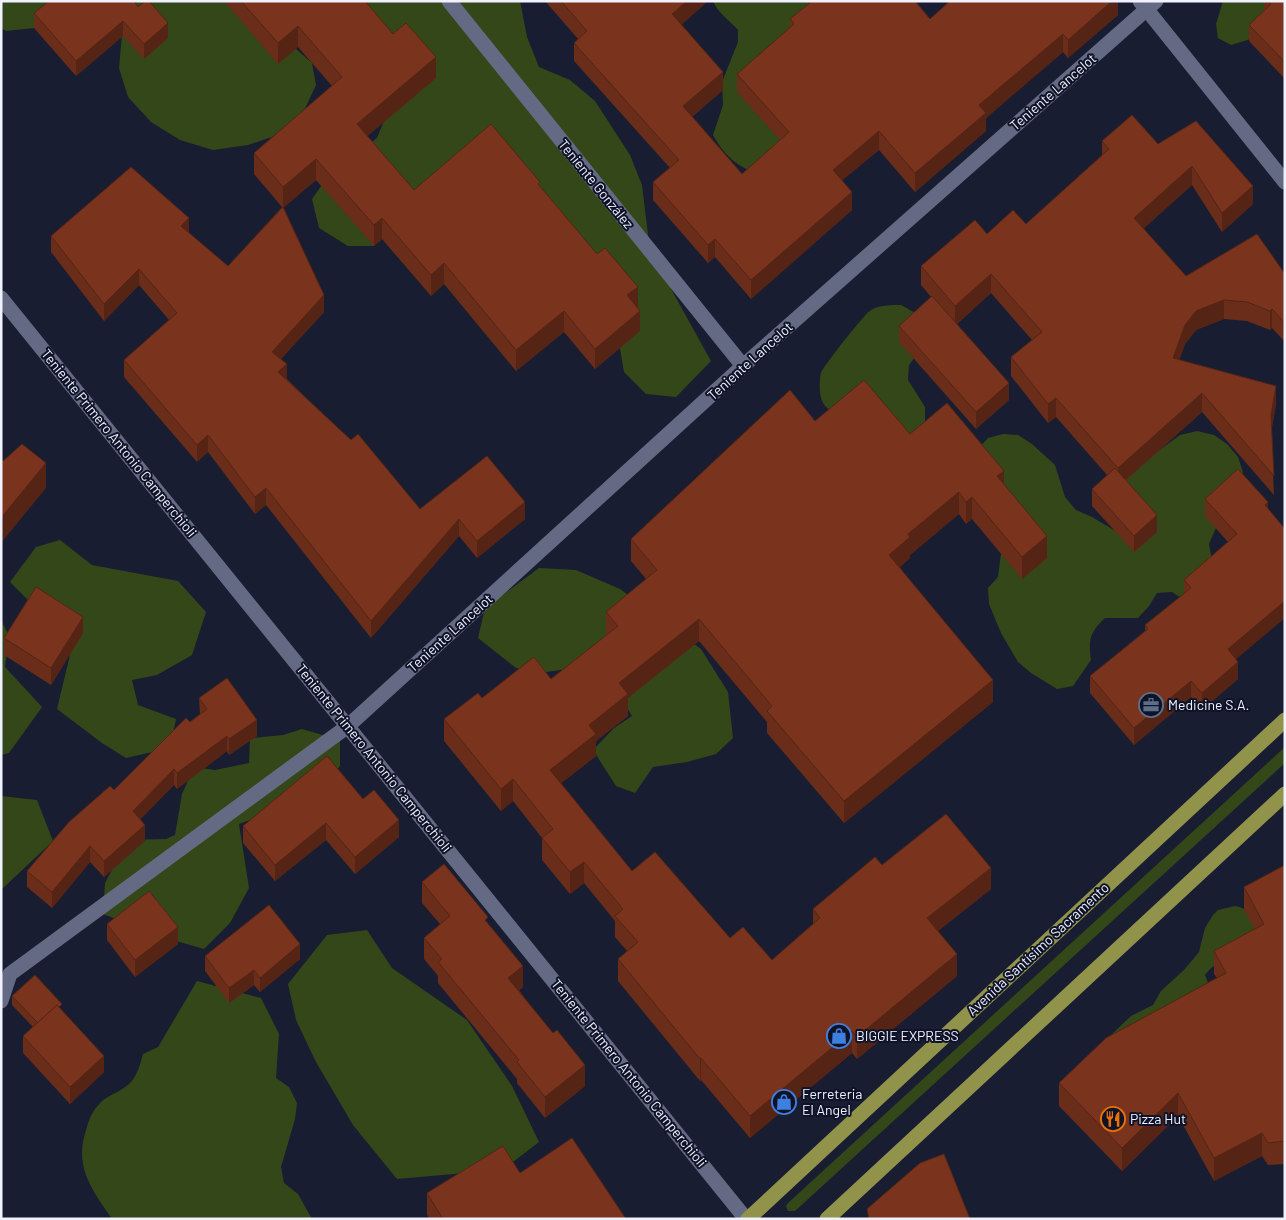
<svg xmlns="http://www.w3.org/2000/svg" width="1286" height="1220" viewBox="0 0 1286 1220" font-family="Barlow,sans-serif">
	<rect width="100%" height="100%" fill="#181d32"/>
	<g fill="#344718">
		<path d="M1,1H48L34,28L6,31L1,28Z"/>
		<path d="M137,1H232L287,41L312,63L316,85L302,115L278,135L248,145L213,150L180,140L151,122L128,97L119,68L122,35Z"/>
		<path d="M344,1H520L527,37L539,67L570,80L595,101L630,155L642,185L650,251L711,361L676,397L646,394L624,372L613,308L382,239L374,246H348L319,228L312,199L329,175L377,138L390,106Z"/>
		<path d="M713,1H815L800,128L758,174C736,166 724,155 713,135L723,105L722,82L738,42V30C730,21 717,12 713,1Z"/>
		<path d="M1223,1H1285L1274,32L1231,45L1218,38L1216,24Z"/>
		<path d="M901,305L917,314L918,353L909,365L908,380L925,407V422L907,448C889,440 832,418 823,403C819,396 819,381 821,373C823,367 865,313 871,310C880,305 891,305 901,305Z"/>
		<path d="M1197,431L1214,435L1227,444L1238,457L1243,472L1241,488L1215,530L1209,544L1212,560L1186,601L1172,592L1157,593L1149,606L1138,618H1105C1090,632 1088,640 1091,660L1073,686L1057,689L1031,673L1018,662L1001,633L989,604L988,588L998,577L1005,522L978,449L988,438L1003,434L1018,435L1032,444L1055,465L1065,497L1076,510L1092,517L1132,541L1120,479L1180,435Z"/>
		<path d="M60,540L92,565L178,581L206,612L192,655L157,675L132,680L138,705L176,719L170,748L126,758L102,743L57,709L69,659L75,615L37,609L10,582L36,547Z"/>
		<path d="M539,568L576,570L620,589L701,649L728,692L733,738L716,754L687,762L653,767L635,793L616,786L593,750L614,728L632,716L611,681L575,668L546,672L516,668L478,638L485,608Z"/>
		<path d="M1,620L9,636L5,667L42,707L9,753L1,755Z"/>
		<path d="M302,729L340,740V766L314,796L239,824L249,888L230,923L204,949L162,937L103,914L105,883L128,840L166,839L175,835L182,794L194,767L215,770L249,763L250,738L283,735Z"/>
		<path d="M1285,747V763L795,1211H788L786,1206L788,1203Z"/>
		<path d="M1,796L37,800L53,841L1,890Z"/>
		<path d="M1235,906C1250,908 1252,920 1258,932L1210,969L1205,975L1208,983L1109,1037L1131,1016L1153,1005L1161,991L1185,969L1199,952L1205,928L1213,915L1218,910Z"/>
		<path d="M367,930L392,968L467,1020L512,1086L539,1142L509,1165L454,1174L397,1179L353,1125L316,1062L296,1020L288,984L327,935Z"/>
		<path d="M197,981L261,998L279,1034L276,1078L289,1087L297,1103L295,1119L281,1167L284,1183L298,1194L312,1219H112C91,1188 73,1166 87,1127C90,1116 94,1109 102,1101C111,1094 124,1090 131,1082C138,1074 140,1064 143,1054L158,1047Z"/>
	</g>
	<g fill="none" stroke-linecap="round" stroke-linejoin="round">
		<g stroke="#646a84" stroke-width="15">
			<path d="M449,1L743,366"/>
			<path d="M1140,1L1285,182"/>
			<path d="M1,298L746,1219"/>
			<path d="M1,1001L10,974L348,726L743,366L1156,1"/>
		</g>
		<g stroke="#92934b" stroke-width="15">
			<path d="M748,1219L1285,720"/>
			<path d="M827,1219L1285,794"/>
		</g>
	</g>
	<g fill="#692d19">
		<path d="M134,1L168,38L144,59L123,36L76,76L34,28V13Z"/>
		<path d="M224,1H365L393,34L436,78L367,136L414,190L540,186L638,307L640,331L595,369L564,332L516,371L444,284L431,296L382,239L374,246L316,180L283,208L324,312L281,359L287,379L420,509L525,519L477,558L459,536L371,638L266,505L255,514L208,452L197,462L124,377V360L169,320L139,285L104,321L51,252V236L189,233L228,266L282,207L254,174V153L332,86L298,47L278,64Z"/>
		<path d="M545,1H708L681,25L723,90L692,117L742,174L780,140L737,92V74L790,28V19H930L1118,1V15L1068,58L1063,52L986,118V131L915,192L879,150L842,180L852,210L751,299L715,257L708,263L653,200V182L670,168L574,61V43L578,39Z"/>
		<path d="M1264,1H1285V79L1249,41V25L1264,11Z"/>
		<path d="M1102,141L1158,144L1253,204L1222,232L1192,185L1143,229L1186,276L1285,274V342L1272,328L1270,330L1247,321L1224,319L1196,330L1185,344L1179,360L1276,405L1271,430L1274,495L1202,412L1126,480L1157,532L1134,552L1092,506V489L1107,475L1056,417L1048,423L1011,376V357L1032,340L991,293L957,324L1009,400L976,429L899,342V326L931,297L921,285V266L987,234L1026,224L1102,156Z"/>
		<path d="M815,421L910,434L1004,484L1047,558L1022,579L972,519L966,524L959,514L910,555V558L900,567L993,702L844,823L767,733V722L699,641L628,698V716L596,741V756L561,783L632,871L730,938L772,960L813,924V909L882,865L991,889L938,931L957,976L857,1059L852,1053L750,1138L701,1080L700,1081L618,981V959L628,952L615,937V921L584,883L570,894L542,860V838L513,801L501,811L444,741V719L482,698L551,679L607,635L606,634V612L646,579L631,561V539Z"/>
		<path d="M1238,469L1236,659L1238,679L1202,710L1191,697L1134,745L1090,693V676L1145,631V625L1184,594V580L1228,542L1205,516V499Z"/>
		<path d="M83,633L51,685L4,655V638Z"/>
		<path d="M199,698L257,736L229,755L227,751L177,789L174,785L140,819L145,841L104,877L90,862L52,908L27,887V871L114,790L190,722L200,714Z"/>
		<path d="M363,799L399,837L355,874L326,840L275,881L243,843V826Z"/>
		<path d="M1285,865V1164L1268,1165L1262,1156L1214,1181L1178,1116L1122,1171L1059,1106V1083L1217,978L1214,974V951L1255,929L1244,910V887Z"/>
		<path d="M422,882L488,923L523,987L519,990L585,1086L545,1118L517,1083V1079L438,983V976L424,959V938L440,924L422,903Z"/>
		<path d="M107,924L178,944L135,977L107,940Z"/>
		<path d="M205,956L300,959L260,992L254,985L229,1003L205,971Z"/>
		<path d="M12,996L62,1010L104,1072L70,1104L23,1053V1036L33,1027L12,1005Z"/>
		<path d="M520,1173L626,1219H429L427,1214V1193Z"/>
	</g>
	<g fill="#552414">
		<path d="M687,1H708L672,33V14Z"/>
		<path d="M1112,1H1118V15L1068,58V40Z"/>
		<path d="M123,21V36L76,76V61Z"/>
		<path d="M168,23V38L144,59V44Z"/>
		<path d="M298,26V47L278,64V43Z"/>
		<path d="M1063,34V52L986,118V131L915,192V173L979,105Z"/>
		<path d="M436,57V78L357,145V124Z"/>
		<path d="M723,72V90L683,124V106Z"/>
		<path d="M879,131V150L833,188V170Z"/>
		<path d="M316,159V180L283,208V187Z"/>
		<path d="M1192,166V185L1134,237V218Z"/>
		<path d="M1253,186V204L1222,232V213Z"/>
		<path d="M852,192V210L751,299V280Z"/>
		<path d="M189,218V235L181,226Z"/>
		<path d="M382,218V239L374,246V225Z"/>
		<path d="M715,239V257L708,263V245Z"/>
		<path d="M444,263V284L431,296V275Z"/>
		<path d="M139,269V285L104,321V304Z"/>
		<path d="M991,274V293L955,325V306Z"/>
		<path d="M638,287V307L627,316V295Z"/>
		<path d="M324,295V312L272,368V352Z"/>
		<path d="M1224,300V319L1196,330L1185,344L1173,377V358L1185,325L1196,311Z"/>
		<path d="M1272,309V328L1270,330V311Z"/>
		<path d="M564,311V332L516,371V350Z"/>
		<path d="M640,311V331L595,369V349Z"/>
		<path d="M287,364V381L278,372Z"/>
		<path d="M1009,383V400L976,429V412Z"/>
		<path d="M1276,386V405L1271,434V415Z"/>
		<path d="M1202,393V412L1118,487V468Z"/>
		<path d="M1056,398V417L1048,423V404Z"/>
		<path d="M208,435V452L197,462V445Z"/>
		<path d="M46,463V488L1,543V518Z"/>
		<path d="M1004,471V493L997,476Z"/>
		<path d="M266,488V505L255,514V497Z"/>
		<path d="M959,492V514L910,555V558L889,576V555L908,534Z"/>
		<path d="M972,497V519L966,524V502Z"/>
		<path d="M525,502V519L477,558V541Z"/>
		<path d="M1268,502V518L1265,505Z"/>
		<path d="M1157,515V532L1134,552V536Z"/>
		<path d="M459,519V536L371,638V621Z"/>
		<path d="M1047,536V558L1022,579V557Z"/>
		<path d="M1285,601V618L1228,666V649Z"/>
		<path d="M83,617V633L51,685V668Z"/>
		<path d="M699,619V641L628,698V716L596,741V756L550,792V770L589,725L619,683Z"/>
		<path d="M1238,662V679L1202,710V693Z"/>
		<path d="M993,680V702L844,823V801Z"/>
		<path d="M1191,681V697L1134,745V728Z"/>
		<path d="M257,720V736L229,755V739Z"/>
		<path d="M227,736V751L177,789V773Z"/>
		<path d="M174,769V785L133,827V811Z"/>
		<path d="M513,779V801L501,811V789Z"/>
		<path d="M399,820V837L355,874V857Z"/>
		<path d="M326,823V840L275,881V865Z"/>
		<path d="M145,825V841L104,877V861Z"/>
		<path d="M90,846V862L52,908V892Z"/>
		<path d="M584,862V883L570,894V872Z"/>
		<path d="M991,868V889L927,940V918Z"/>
		<path d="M178,927V944L135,977V960Z"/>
		<path d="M300,944V959L260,992V978Z"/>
		<path d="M957,954V976L857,1059V1037Z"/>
		<path d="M523,966V987L508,999V978Z"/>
		<path d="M254,970V985L229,1003V988Z"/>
		<path d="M852,1031V1053L750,1138V1116Z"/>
		<path d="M104,1056V1072L70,1104V1087Z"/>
		<path d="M701,1058V1080L700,1081V1059Z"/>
		<path d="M585,1065V1086L545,1118V1097Z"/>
		<path d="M1178,1093V1116L1122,1171V1148Z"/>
		<path d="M1262,1133V1156L1214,1181V1158Z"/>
	</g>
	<g fill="#7a341d" stroke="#552414">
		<path d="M49,1H134L138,7L145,1H149L168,23L144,44L123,21L76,61L34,13Z"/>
		<path d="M241,1H365L393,34L406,23L436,57L357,124L414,190L491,124L540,182L538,184L597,254L605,248L638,287L627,295L640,311L595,349L564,311L516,350L444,263L431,275L382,218L374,225L316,159L283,187L254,153L342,77L298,26L278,43Z"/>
		<path d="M561,1H687L672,14L723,72L683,106L742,174L789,132L737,74L794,24L790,19L812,1H915L930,19L950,1H1112L1068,40L1063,34L979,105L986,113L915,173L879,131L833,170L852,192L751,280L715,239L708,245L653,182L679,160L574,43L587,31Z"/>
		<path d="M1268,1H1285V62L1249,25L1271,4Z"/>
		<path d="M1132,115L1158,144L1196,121L1253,186L1222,213L1192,166L1134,218L1186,276L1257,234L1285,274V323L1272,309L1270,311L1247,302L1224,300L1196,311L1185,325L1173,358L1276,386L1271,415L1274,476L1202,393L1118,468L1056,398L1048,404L1011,357L1042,332L991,274L955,306L921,266L975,220L987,234L1013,210L1026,224L1109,149L1102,141Z"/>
		<path d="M131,167L189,218L181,226L228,266L283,207L324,295L272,352L287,364L278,372L351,440L358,434L420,509L487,456L525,502L477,541L459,519L371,621L266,488L255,497L208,435L197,445L124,360L177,313L139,269L104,304L51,236Z"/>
		<path d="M932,296L1009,383L976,412L899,326Z"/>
		<path d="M864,380L910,434L947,403L1004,471L997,476L1047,536L1022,557L972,497L966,502L959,492L908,534L910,537L889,555L993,680L844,801L767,711L772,706L699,619L619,683L628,694L589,725L596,734L550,770L632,871L655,852L730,938L743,927L772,960L820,918L813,909L875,857L882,865L946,814L991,868L927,918L957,954L857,1037L852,1031L750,1116L701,1058L700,1059L618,959L638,942L615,916L623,909L584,862L570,872L542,838L553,829L513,779L501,789L444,719L478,693L482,698L534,657L551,679L618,626L606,612L657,570L631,539L790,390L815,421Z"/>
		<path d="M22,444L46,463L1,518V459L3,461Z"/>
		<path d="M1115,468L1157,515L1134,536L1092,489Z"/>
		<path d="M1238,469L1268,502L1265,505L1285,529V601L1228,649L1238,662L1202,693L1191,681L1134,728L1090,676L1148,629L1145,625L1191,588L1184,580L1237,534L1205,499Z"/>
		<path d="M36,587L83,617L51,668L4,638Z"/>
		<path d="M227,678L257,720L229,739L227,736L177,773L174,769L133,811L145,825L104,861L90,846L52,892L27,871L69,822L110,786L114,790L186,718L190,722L207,709L199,698Z"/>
		<path d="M327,756L363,799L374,790L399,820L355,857L326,823L275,865L243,826Z"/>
		<path d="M444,864L488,917L485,920L523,966L508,978L553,1033L557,1030L585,1065L545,1097L517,1062L519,1060L438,962L442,959L424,938L450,916L422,882Z"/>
		<path d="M1285,865V1141L1268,1143L1262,1133L1214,1158L1178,1093L1122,1148L1059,1083L1106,1038L1226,973L1214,951L1264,924L1244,887Z"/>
		<path d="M149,891L178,927L135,960L107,924Z"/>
		<path d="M269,905L300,944L260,978L254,970L229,988L205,956Z"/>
		<path d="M35,975L62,1004L59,1007L57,1005L38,1023L12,996Z"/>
		<path d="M57,1005L104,1056L70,1087L23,1036Z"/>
		<path d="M572,1138L626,1219H443L427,1193L503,1146L520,1173Z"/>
		<path d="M944,1154L970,1219H869L867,1209L920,1163Z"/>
	</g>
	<defs>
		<symbol id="office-ring" viewBox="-11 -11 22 22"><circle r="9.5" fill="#0f1328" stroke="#5c6f8a" stroke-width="1.5"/><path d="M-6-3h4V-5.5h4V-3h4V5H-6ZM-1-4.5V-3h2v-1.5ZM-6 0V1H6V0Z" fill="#5c6f8a"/></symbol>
		<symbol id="shop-ring" viewBox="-11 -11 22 22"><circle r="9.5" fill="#0f1328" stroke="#3f7fe0" stroke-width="1.5"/><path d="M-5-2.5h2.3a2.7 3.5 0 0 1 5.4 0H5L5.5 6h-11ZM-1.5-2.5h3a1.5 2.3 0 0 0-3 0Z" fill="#3f7fe0"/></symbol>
		<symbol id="restaurant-ring" viewBox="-11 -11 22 22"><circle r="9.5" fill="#0f1328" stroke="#e8710a" stroke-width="1.5"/><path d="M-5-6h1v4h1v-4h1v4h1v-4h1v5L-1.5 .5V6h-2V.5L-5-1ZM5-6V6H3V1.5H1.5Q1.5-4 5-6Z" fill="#e8710a"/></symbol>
	</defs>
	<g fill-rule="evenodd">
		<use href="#office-ring" x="1137" y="691" width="28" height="28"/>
		<use href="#shop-ring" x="825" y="1022" width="28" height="28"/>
		<use href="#shop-ring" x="770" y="1088" width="28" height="28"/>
		<use href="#restaurant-ring" x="1099" y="1105" width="28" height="28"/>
	</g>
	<g text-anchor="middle" stroke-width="4" stroke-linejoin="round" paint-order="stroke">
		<g font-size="14" fill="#f0f3ff" stroke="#0f1328">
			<text transform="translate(1053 92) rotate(-41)" y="5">Teniente Lancelot</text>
			<text transform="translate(596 184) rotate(51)" y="5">Teniente González</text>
			<text transform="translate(750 361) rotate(-42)" y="5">Teniente Lancelot</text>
			<text transform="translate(119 443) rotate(51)" y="5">Teniente Primero Antonio Camperchioli</text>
			<text transform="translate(450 633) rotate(-42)" y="5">Teniente Lancelot</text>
			<text transform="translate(374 758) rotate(51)" y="5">Teniente Primero Antonio Camperchioli</text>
			<text transform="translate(1038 949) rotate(-43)" y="5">Avenida Santísimo Sacramento</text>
			<text transform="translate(629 1073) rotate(51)" y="5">Teniente Primero Antonio Camperchioli</text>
		</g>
		<g font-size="14" fill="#f0f3ff" stroke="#0f1328" text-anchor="start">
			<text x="1168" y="710">Medicine S.A.</text>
			<text x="856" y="1041">BIGGIE EXPRESS</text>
			<text x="802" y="1099">Ferreteria<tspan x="802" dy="16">El Angel</tspan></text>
			<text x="1130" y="1124">Pizza Hut</text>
		</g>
	</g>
	<rect width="1286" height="1220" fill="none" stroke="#f0f3ff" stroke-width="5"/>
</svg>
